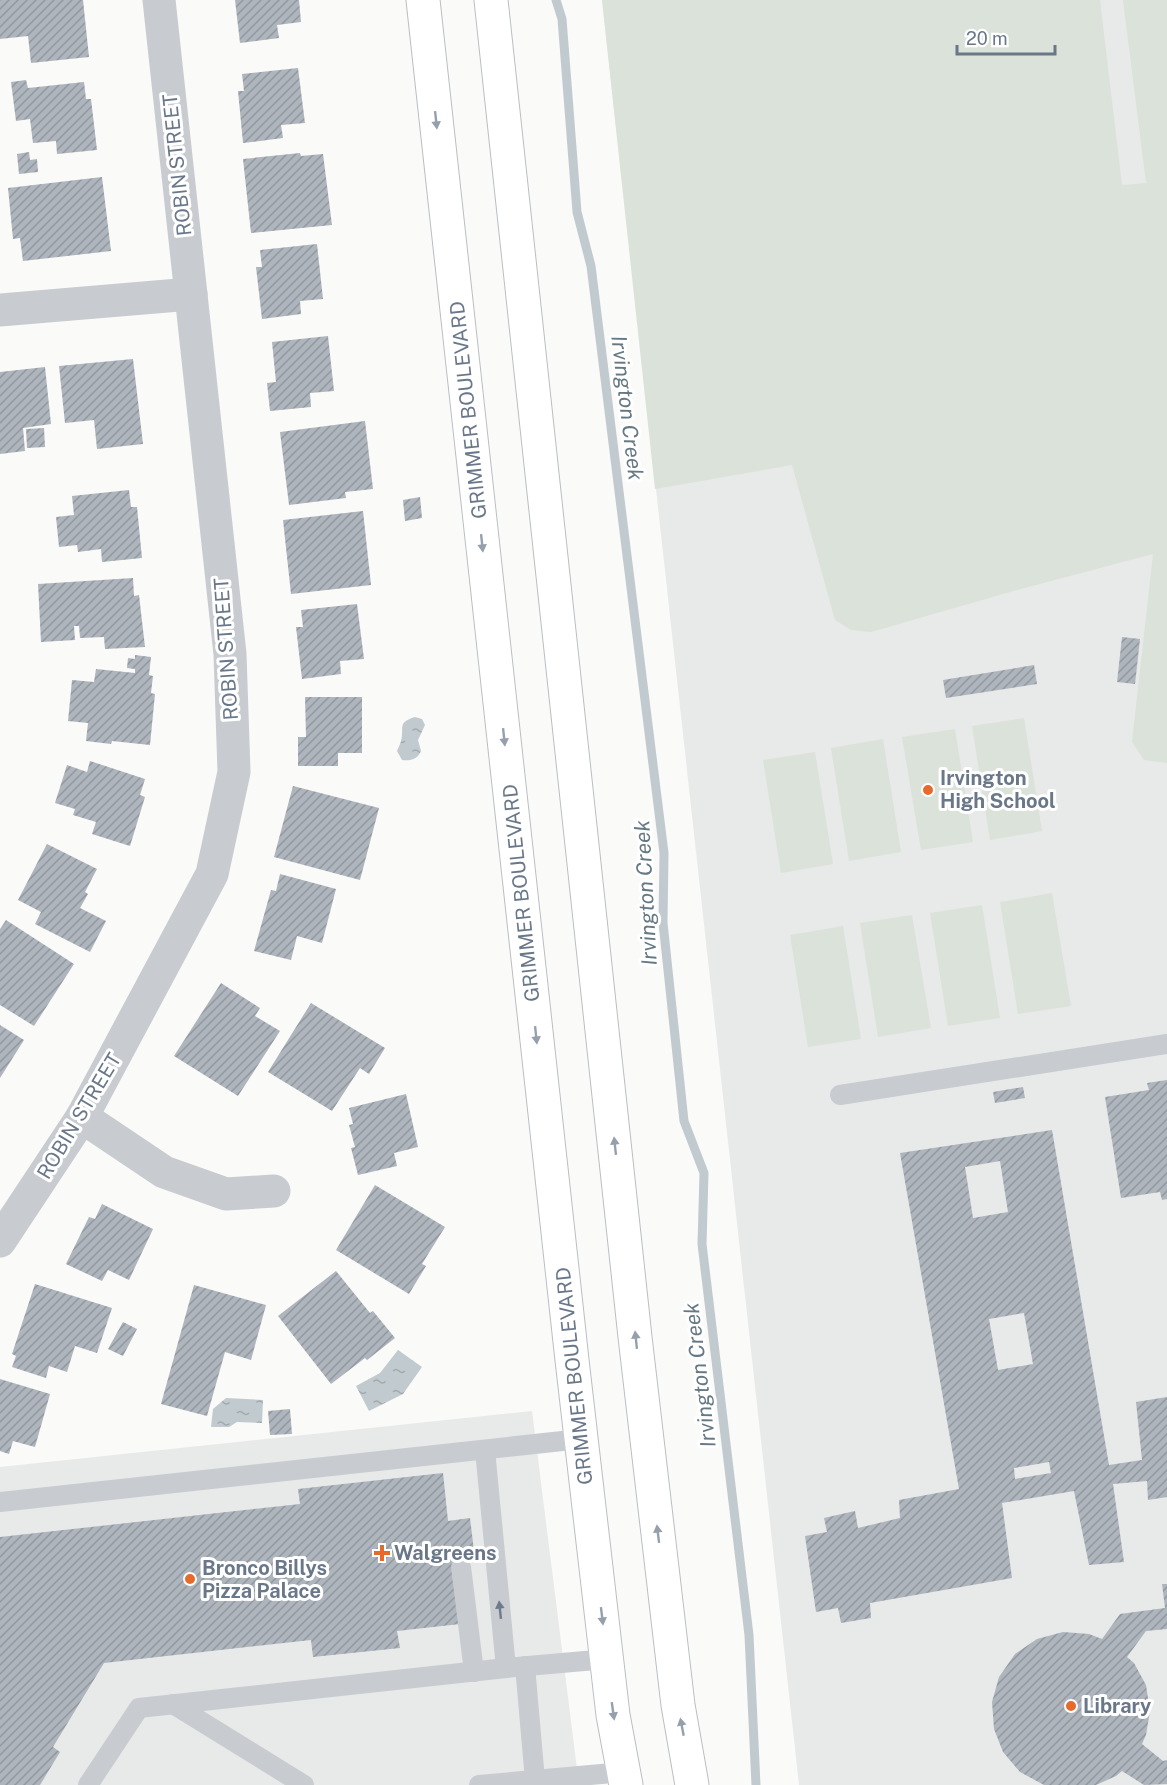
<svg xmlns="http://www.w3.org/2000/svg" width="1167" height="1785" viewBox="0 0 1167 1785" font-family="'Public Sans',sans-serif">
	<defs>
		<pattern id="water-ripples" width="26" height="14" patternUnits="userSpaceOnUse" patternTransform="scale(1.5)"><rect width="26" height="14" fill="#c1cacf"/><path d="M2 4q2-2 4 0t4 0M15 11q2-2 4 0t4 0" fill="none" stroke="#a1a9ae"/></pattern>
		<pattern id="building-hatch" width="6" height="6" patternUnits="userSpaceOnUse" patternTransform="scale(1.5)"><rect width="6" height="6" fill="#afb5bd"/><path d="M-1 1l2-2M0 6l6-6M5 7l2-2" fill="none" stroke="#92989f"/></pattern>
	</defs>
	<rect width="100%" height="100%" fill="#fafaf8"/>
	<g fill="#e8e9e9">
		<path d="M602,0H1167V1785H799Z"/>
		<path d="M532,1411L579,1785H0V1467Z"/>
	</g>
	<g fill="#dbe2d9">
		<path d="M602,0H1100L1122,185L1146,183L1123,0H1167V763L1144,760L1132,742L1153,554L1017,590L871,632L851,630L835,620L792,465L655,489Z"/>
		<path d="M1024,718L1042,831L990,840L972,726Z"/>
		<path d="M955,729L973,842L921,850L902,737Z"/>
		<path d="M883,739L901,852L849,861L831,748Z"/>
		<path d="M815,752L833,864L781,873L763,760Z"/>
		<path d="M1052,893L1071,1006L1018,1014L1000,902Z"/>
		<path d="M982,905L1000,1018L948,1026L930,913Z"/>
		<path d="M912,915L931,1028L878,1037L860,923Z"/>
		<path d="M843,926L861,1039L808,1047L790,935Z"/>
	</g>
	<g fill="url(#water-ripples)">
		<path d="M415,717L422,719L425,725L418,740L421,751C417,760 410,761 402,760L397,751C398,748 400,745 401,741C405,728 396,723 415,717Z"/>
		<path d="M398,1350L422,1367L403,1394L369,1411L356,1386L380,1373Z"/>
		<path d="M226,1398L263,1400L262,1423L237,1422L229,1427H211L213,1409Z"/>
	</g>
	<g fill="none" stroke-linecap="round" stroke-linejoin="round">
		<path stroke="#c1cacf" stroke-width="9" d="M556,0L562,19L577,212L591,266L664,853L663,923L684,1121L704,1173L702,1244L749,1635L756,1785"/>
	</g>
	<g fill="url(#building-hatch)" fill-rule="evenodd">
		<path d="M0,0H83L89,57L31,63L28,36L0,39Z"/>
		<path d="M235,0H299L301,22L277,25L279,38L240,43Z"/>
		<path d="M298,68L305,123L281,125L283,138L243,143L238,91H244L242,74Z"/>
		<path d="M26,80L28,88L84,82L86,99H91L97,150L57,154L56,141L33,143L30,119L16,121L11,82Z"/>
		<path d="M29,152L30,160L37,159L38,172L19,174L17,154Z"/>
		<path d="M300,153L301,156L323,154L332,225L251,233L243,159Z"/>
		<path d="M102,177L111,251L23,261L20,238L13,239L8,188Z"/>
		<path d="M317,244L323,299L300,301L301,314L262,319L256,267H262L260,250Z"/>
		<path d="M328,336L334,391L310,393L311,407L270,411L267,383L276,382L272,342Z"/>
		<path d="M133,359L143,444L97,449L94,420L65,423L59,366Z"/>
		<path d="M45,367L51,424L23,428L25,451L0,454V372Z"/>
		<path d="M365,421L373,489L345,492L346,498L289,505L280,432Z"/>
		<path d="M44,428L45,447L27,448L26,429Z"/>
		<path d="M129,490L131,507H137L142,558L102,562L101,549L78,552L77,545L59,547L56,517L74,515L72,496Z"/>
		<path d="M420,497L422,518L405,521L403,500Z"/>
		<path d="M363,511L371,585L291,594L283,520Z"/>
		<path d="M133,578L134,596L139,595L145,647L105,649L104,637L80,638L79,626H74L75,640L41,642L38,584Z"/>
		<path d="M357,604L364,659L340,661L341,674L302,679L296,627H303L301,610Z"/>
		<path d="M1122,637L1140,639L1135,684L1117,682Z"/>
		<path d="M135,655L151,657L149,675L153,676L151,693L155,694L150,745L112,741L111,744L86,741L88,723L68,721L72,680L94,682L96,669L135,673V669L127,668L128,658L135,659Z"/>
		<path d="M1034,665L1037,684L946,698L943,680Z"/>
		<path d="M305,697H362V753H338V766H298V737H306Z"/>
		<path d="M90,761L145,779L140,795L145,797L130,846L92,834L96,822L73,815L75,809L55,803L67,765L87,772Z"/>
		<path d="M293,786L379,808L360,880L274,857Z"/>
		<path d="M47,844L97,869L85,892L88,894L80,908L106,921L90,952L35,924L41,912L18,900Z"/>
		<path d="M280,874L336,889L322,943L297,936L291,960L254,951L271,890L276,891Z"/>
		<path d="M6,920L74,964L34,1026L0,1005V929Z"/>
		<path d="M221,983L260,1008L255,1016L280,1031L238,1096L174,1056Z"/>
		<path d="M311,1003L385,1048L369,1074L360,1068L332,1111L268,1072Z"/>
		<path d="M0,1025L24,1040L0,1078Z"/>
		<path d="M1167,1080V1199L1162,1200L1160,1192L1121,1198L1105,1097L1149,1090L1147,1083Z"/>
		<path d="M1023,1087L1025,1098L995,1103L993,1092Z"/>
		<path d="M406,1094L418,1147L394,1153L397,1166L358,1175L351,1148L355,1147L349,1125L353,1124L349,1108Z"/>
		<path d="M1052,1130L1109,1465L1142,1460L1136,1402L1167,1397V1497L1148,1500L1147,1481L1113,1484L1124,1562L1089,1565L1074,1491L1002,1503L1012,1578L870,1603L871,1618L841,1623L838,1608L816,1612L805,1536L827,1532L824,1518L855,1511L858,1528L900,1518L899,1500L959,1489L900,1153ZM1000,1161L1008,1212L973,1218L965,1167ZM1024,1313L1033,1364L998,1370L989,1319ZM1049,1462L1051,1473L1015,1479L1014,1468Z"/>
		<path d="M375,1185L445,1227L422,1264L426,1266L409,1294L336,1250Z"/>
		<path d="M102,1204L153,1229L129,1280L108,1270L102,1281L66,1264L89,1217L95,1219Z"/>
		<path d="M336,1271L370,1313L373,1311L395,1338L367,1360L365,1358L331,1384L278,1316Z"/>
		<path d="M35,1284L112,1308L97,1353L75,1346L67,1372L49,1366L46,1378L12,1367L16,1356L12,1354Z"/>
		<path d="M194,1285L266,1305L251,1360L225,1352L207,1416L161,1404Z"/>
		<path d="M123,1322L137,1329L123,1356L108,1349Z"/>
		<path d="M0,1379L50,1394L35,1447L13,1441L9,1454L0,1451Z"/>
		<path d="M290,1409L292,1434L270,1435L268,1411Z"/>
		<path d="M443,1473L448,1521L470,1518L475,1559L453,1561L460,1624L397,1631L400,1648L313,1657L311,1640L104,1663L53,1747L60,1752L40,1785H0V1537L300,1504L298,1489Z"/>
		<path d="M1162,1584H1167V1629L1146,1631L1127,1657L1134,1663L1146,1685L1150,1711L1146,1735L1142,1744L1163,1761L1167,1760V1784L1144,1785L1122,1771L1116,1776L1096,1785H1044L1020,1772L1003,1752L994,1729L992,1702L999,1677L1015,1654L1037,1639L1063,1632L1089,1634L1102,1639L1120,1614L1165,1608Z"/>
	</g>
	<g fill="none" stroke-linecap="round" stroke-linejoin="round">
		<defs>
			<g id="secondary">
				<path d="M423,0L572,1360L613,1715L626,1785"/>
				<path d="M491,0L635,1337L678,1705L692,1785"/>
			</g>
		</defs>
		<use href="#secondary" stroke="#babec4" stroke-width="35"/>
		<g stroke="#c8cbcf" stroke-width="20">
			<path d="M840,1095L1167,1044"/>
			<path d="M485,1450L506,1668"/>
			<path d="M0,1502L581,1439"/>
			<path d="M461,1567L474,1672"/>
			<path d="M525,1666L535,1780"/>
			<path d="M173,1704L304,1785"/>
			<path d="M88,1785L139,1708L506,1668L607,1659"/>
			<path d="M479,1785L624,1772"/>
		</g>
		<g stroke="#c8cbcf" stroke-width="33">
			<path d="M0,310L191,294"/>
			<path d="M82,1117L164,1172L226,1194L274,1191"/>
			<path d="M0,1241L82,1117L212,874L234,772L230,654L159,0"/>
		</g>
		<use href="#secondary" stroke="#fff" stroke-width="33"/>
	</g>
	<defs><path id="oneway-solid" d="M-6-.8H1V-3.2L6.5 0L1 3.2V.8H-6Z" transform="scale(1.5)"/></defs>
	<g fill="#96a0ac">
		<use href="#oneway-solid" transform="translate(436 120) rotate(84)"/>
		<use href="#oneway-solid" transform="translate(482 543) rotate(84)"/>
		<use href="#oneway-solid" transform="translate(504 737) rotate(84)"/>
		<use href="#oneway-solid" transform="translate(536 1035) rotate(84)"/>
		<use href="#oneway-solid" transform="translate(615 1146) rotate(-96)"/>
		<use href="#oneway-solid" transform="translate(636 1340) rotate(-96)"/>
		<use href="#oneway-solid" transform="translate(658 1534) rotate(-97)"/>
		<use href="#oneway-solid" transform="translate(602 1616) rotate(83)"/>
		<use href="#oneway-solid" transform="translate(613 1711) rotate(82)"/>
		<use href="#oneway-solid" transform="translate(682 1727) rotate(-101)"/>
	</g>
	<use fill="#6e7b8c" href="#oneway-solid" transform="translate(500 1610) rotate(-96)"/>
	<g fill="#e66a2c" stroke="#fff" stroke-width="2">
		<circle cx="928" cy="790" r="6"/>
		<path d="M379 1544h6v6h6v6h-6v6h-6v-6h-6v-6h6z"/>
		<circle cx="190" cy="1579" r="6"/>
		<circle cx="1071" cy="1706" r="6"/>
	</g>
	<g text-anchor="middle" stroke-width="6" stroke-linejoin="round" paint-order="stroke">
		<g font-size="20" fill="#697789" stroke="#fff">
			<text transform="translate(177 165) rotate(-96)" y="7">ROBIN STREET</text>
			<text transform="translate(468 410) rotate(-96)" y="7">GRIMMER BOULEVARD</text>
			<text transform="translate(226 649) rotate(-94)" y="7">ROBIN STREET</text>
			<text transform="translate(521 893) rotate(-96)" y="7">GRIMMER BOULEVARD</text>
			<text transform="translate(79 1116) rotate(-59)" y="7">ROBIN STREET</text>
			<text transform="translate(574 1376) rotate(-96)" y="7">GRIMMER BOULEVARD</text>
		</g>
		<g font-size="20" font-weight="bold" fill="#697789" stroke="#fff" text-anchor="start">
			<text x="940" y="785">Irvington<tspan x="940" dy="23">High School</tspan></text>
			<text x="394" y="1560">Walgreens</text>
			<text x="202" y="1575">Bronco Billys<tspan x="202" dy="23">Pizza Palace</tspan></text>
			<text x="1083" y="1713">Library</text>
		</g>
		<g font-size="21" font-style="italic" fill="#657883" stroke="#fff">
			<text transform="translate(627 408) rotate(83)" y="7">Irvington Creek</text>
			<text transform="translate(646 893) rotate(-93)" y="7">Irvington Creek</text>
			<text transform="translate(700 1375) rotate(-97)" y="7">Irvington Creek</text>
		</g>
	</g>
	<path d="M957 45v9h98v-9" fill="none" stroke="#697789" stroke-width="3"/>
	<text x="966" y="45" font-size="18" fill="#697789" stroke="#ffffff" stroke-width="4.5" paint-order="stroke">20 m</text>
</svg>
